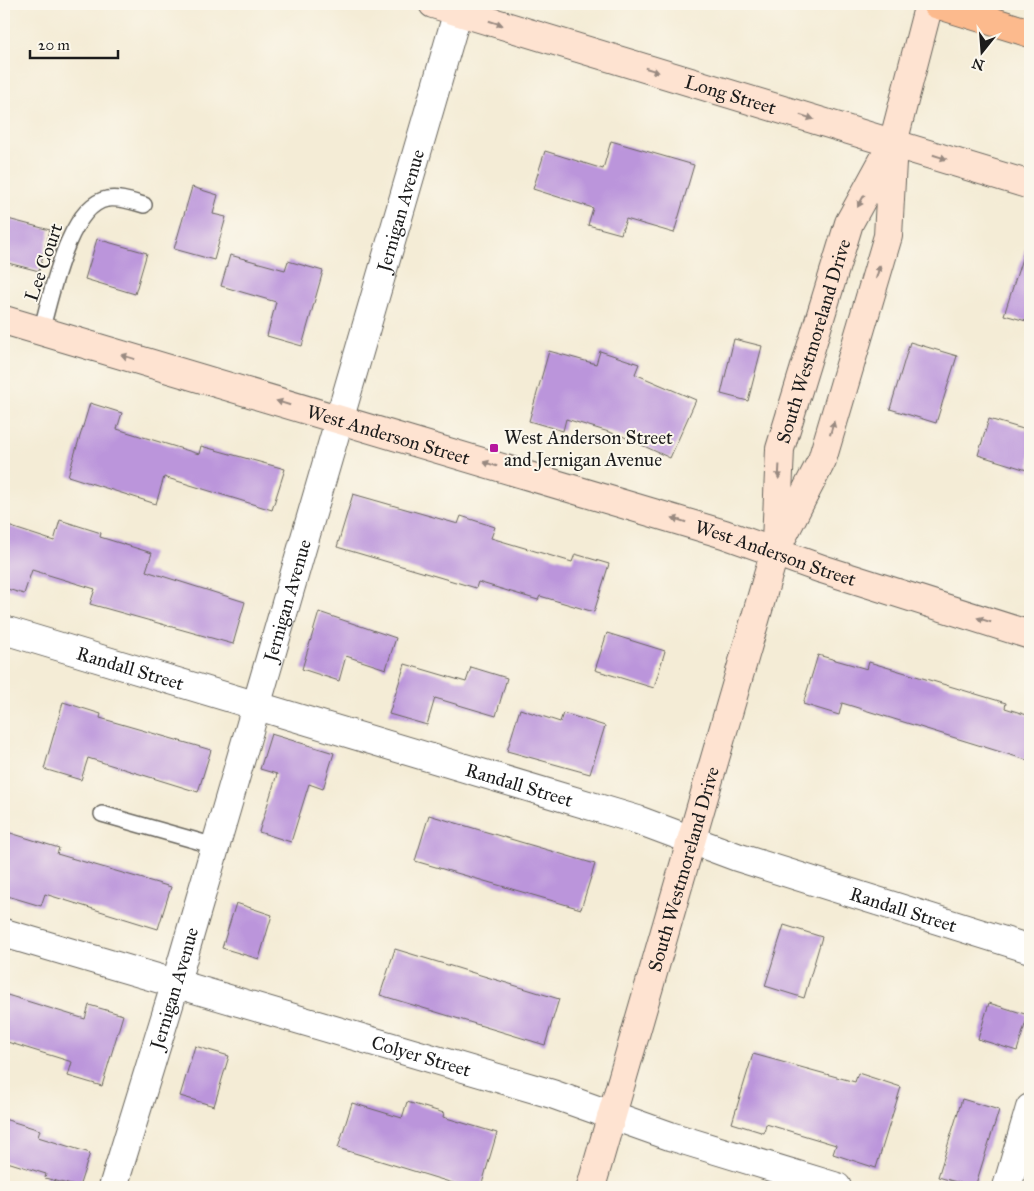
<svg xmlns="http://www.w3.org/2000/svg" width="1034" height="1191" viewBox="0 0 1034 1191" font-family="'IM FELL Great Primer',serif">
	<rect width="100%" height="100%" fill="#fbf7ec"/>
	<filter id="ink" filterUnits="userSpaceOnUse"><feTurbulence type="fractalNoise" baseFrequency=".02" numOctaves="2"/><feDisplacementMap in="SourceGraphic" scale="10" xChannelSelector="R" yChannelSelector="G"/><feConvolveMatrix kernelMatrix="1 2 1 2 8 2 1 2 1" color-interpolation-filters="sRGB"/></filter>
	<filter id="wash" filterUnits="userSpaceOnUse"><feTurbulence type="fractalNoise" baseFrequency=".0096" numOctaves="4" result="noise"/><feDisplacementMap in="SourceGraphic" scale="20" xChannelSelector="R" yChannelSelector="G"/><feGaussianBlur stdDeviation="1.12" result="paint"/><feColorMatrix in="noise" values="0 0 0 0 0 0 0 0 0 0 0 0 0 0 0 0 0 1.4 0 .05"/><feComposite in="paint" operator="in"/></filter>
	<g filter="url(#wash)">
		<rect width="100%" height="100%" fill="#f4ecd6"/>
		<g id="blocks">
			<g fill="#bb95db">
				<path d="M611,141L694,165L674,233L626,219L621,234L588,225L593,208L533,189L545,151L603,169Z"/>
				<path d="M192,187L218,195L213,214L226,217L214,260L174,249Z"/>
				<path d="M4,218L50,230L39,271L4,262Z"/>
				<path d="M97,239L147,253L135,294L85,279Z"/>
				<path d="M1025,249L1030,250V322L1004,315Z"/>
				<path d="M230,255L285,270L288,261L323,271L302,346L267,336L276,302L221,286Z"/>
				<path d="M734,339L762,346L748,401L721,394Z"/>
				<path d="M910,342L957,356L936,423L890,409Z"/>
				<path d="M549,351L596,364L600,351L639,364L635,374L696,400L670,458L622,436L566,419L563,431L529,421Z"/>
				<path d="M90,403L122,413L117,429L199,454L201,446L285,469L272,510L164,477L156,504L68,476Z"/>
				<path d="M989,419L1030,431V471L978,455Z"/>
				<path d="M353,494L458,524L461,516L495,527L491,538L572,562L575,554L609,564L594,612L540,596L538,600L478,582L476,588L337,547Z"/>
				<path d="M60,520L101,533L100,537L152,553L146,571L245,602L233,644L90,604L95,589L32,570L24,594L4,588V539L8,526L54,541Z"/>
				<path d="M319,612L396,638L386,669L346,656L339,681L302,669Z"/>
				<path d="M607,633L665,651L654,688L595,670Z"/>
				<path d="M818,655L867,669L869,662L1006,703L1005,708L1030,716V761L842,703L839,715L803,704Z"/>
				<path d="M405,664L466,682L471,667L507,678L496,716L435,698L427,725L389,714Z"/>
				<path d="M63,702L101,714L100,718L211,750L198,792L88,758L81,780L44,769Z"/>
				<path d="M520,709L560,722L563,713L605,726L590,774L507,751Z"/>
				<path d="M271,734L334,753L323,789L309,784L291,842L259,832L277,774L260,769Z"/>
				<path d="M429,815L595,864L581,909L415,861Z"/>
				<path d="M4,831L59,848L57,854L171,887L158,929L45,894L41,906L4,895Z"/>
				<path d="M236,903L272,915L259,959L222,948Z"/>
				<path d="M784,925L822,937L804,998L765,986Z"/>
				<path d="M395,949L559,999L545,1045L380,995Z"/>
				<path d="M4,994L85,1019L89,1005L123,1015L102,1086L68,1076L72,1062L4,1041Z"/>
				<path d="M989,1003L1028,1015L1017,1051L978,1039Z"/>
				<path d="M195,1046L229,1056L214,1106L180,1096Z"/>
				<path d="M753,1054L855,1082L858,1073L901,1087L876,1168L833,1154L836,1145L766,1124L764,1133L732,1123Z"/>
				<path d="M962,1099L999,1110L975,1187L938,1177Z"/>
				<path d="M407,1102L444,1113L443,1117L497,1133L481,1187H466L338,1148L352,1103L402,1118Z"/>
				<path d="M4,1119L40,1130L38,1137L90,1153L79,1187L45,1178L46,1174L4,1161Z"/>
			</g>
		</g>
	</g>
	<g filter="url(#ink)">
		<use href="#blocks" fill-opacity="0" stroke="#68655d" stroke-width="1"/>
		<g fill="none" stroke-linecap="round" stroke-linejoin="round">
			<defs>
				<g id="lane">
					<path d="M41,331C51,297 68,206 107,199C120,197 133,202 144,205"/>
					<path d="M102,814L215,846"/>
				</g>
				<g id="street">
					<path id="s1" d="M4,630L638,820L737,857L1030,949"/>
					<path id="s2" d="M4,933L552,1094L670,1136L837,1187"/>
					<path id="s3" d="M113,1187L176,982L458,11"/>
					<path d="M1007,1187L1030,1108"/>
				</g>
				<g id="secondary">
					<path id="s4" d="M433,4L1030,185"/>
					<path id="s5" d="M4,320L724,534L822,569L1030,635"/>
					<path id="s6" d="M776,542L780,449L849,223L890,148"/>
					<path id="s7" d="M591,1187L775,551L822,460L888,236L893,143L929,4"/>
				</g>
				<path id="highway" d="M936,4L1030,33"/>
			</defs>
			<use href="#lane" stroke="#68655d" stroke-width="18"/>
			<use href="#street" stroke="#68655d" stroke-width="30"/>
			<use href="#secondary" stroke="#68655d" stroke-width="30"/>
			<use href="#highway" stroke="#68655d" stroke-width="30"/>
			<use href="#lane" stroke="#fff" stroke-width="15"/>
			<use href="#street" stroke="#fff" stroke-width="28"/>
			<use href="#secondary" stroke="#fee3d1" stroke-width="28"/>
			<use href="#highway" stroke="#fcba8d" stroke-width="28"/>
		</g>
		<defs><path id="oneway-solid" d="M-6-.8H1V-3.2L6.5 0L1 3.2V.8H-6Z" transform="scale(1.25)"/></defs>
		<g fill="#988980">
			<use href="#oneway-solid" transform="translate(496 23) rotate(17)"/>
			<use href="#oneway-solid" transform="translate(652 70) rotate(17)"/>
			<use href="#oneway-solid" transform="translate(807 117) rotate(17)"/>
			<use href="#oneway-solid" transform="translate(940 157) rotate(17)"/>
			<use href="#oneway-solid" transform="translate(861 201) rotate(119)"/>
			<use href="#oneway-solid" transform="translate(878 272) rotate(-74)"/>
			<use href="#oneway-solid" transform="translate(128 357) rotate(-163)"/>
			<use href="#oneway-solid" transform="translate(283 403) rotate(-163)"/>
			<use href="#oneway-solid" transform="translate(832 428) rotate(-74)"/>
			<use href="#oneway-solid" transform="translate(490 464) rotate(-163)"/>
			<use href="#oneway-solid" transform="translate(779 472) rotate(93)"/>
			<use href="#oneway-solid" transform="translate(679 520) rotate(-163)"/>
			<use href="#oneway-solid" transform="translate(984 620) rotate(-163)"/>
		</g>
	</g>
	<rect fill="#b5179e" stroke="#fbf7ec" stroke-width="2" x="489" y="443" width="10" height="10" rx="2.5"/>
	<g text-anchor="middle" stroke-width="4" stroke-linejoin="round" paint-order="stroke">
		<g font-size="19" fill="#1c1c1c" stroke="#fbf7ec">
			<text dy="7" stroke="none"><textPath href="#s4" startOffset="311">Long Street</textPath></text>
			<text dy="7" stroke="none"><textPath href="#s3" startOffset="1018">Jernigan Avenue</textPath></text>
			<text transform="translate(43 262) rotate(-71)" y="7">Lee Court</text>
			<text dy="7" stroke="none"><textPath href="#s6" startOffset="206">South Westmoreland Drive</textPath></text>
			<text dy="7" stroke="none"><textPath href="#s5" startOffset="401">West Anderson Street</textPath></text>
			<text dy="7" stroke="none"><textPath href="#s5" startOffset="806">West Anderson Street</textPath></text>
			<text dy="7" stroke="none"><textPath href="#s3" startOffset="612">Jernigan Avenue</textPath></text>
			<text dy="7" stroke="none"><textPath href="#s1" startOffset="132">Randall Street</textPath></text>
			<text dy="7" stroke="none"><textPath href="#s1" startOffset="538">Randall Street</textPath></text>
			<text dy="7" stroke="none"><textPath href="#s7" startOffset="331">South Westmoreland Drive</textPath></text>
			<text dy="7" stroke="none"><textPath href="#s1" startOffset="942">Randall Street</textPath></text>
			<text dy="7" stroke="none"><textPath href="#s3" startOffset="208">Jernigan Avenue</textPath></text>
			<text dy="7" stroke="none"><textPath href="#s2" startOffset="435">Colyer Street</textPath></text>
		</g>
		<g font-size="19" fill="#1c1c1c" stroke="#fbf7ec" text-anchor="start">
			<text x="504" y="444">West Anderson Street<tspan x="504" dy="22">and Jernigan Avenue</tspan></text>
		</g>
	</g>
	<rect width="1034" height="1191" fill="none" stroke="#fbf7ec" stroke-width="20"/>
	<g transform="translate(982 52) rotate(197)" stroke="#fbf7ec" stroke-width="4" paint-order="stroke">
	<path d="M0-4L9 19L0 12L-9 19Z" fill="#1c1c1c"/>
	<text y="-8" font-size="14" font-weight="bold" text-anchor="middle" fill="#1c1c1c">N</text>
	</g>
	<path d="M30 50v8h88v-8" fill="none" stroke="#1c1c1c" stroke-width="2.5"/>
	<text x="38" y="50" font-size="15" fill="#1c1c1c" stroke="#fbf7ec" stroke-width="4" paint-order="stroke">20 m</text>
</svg>
